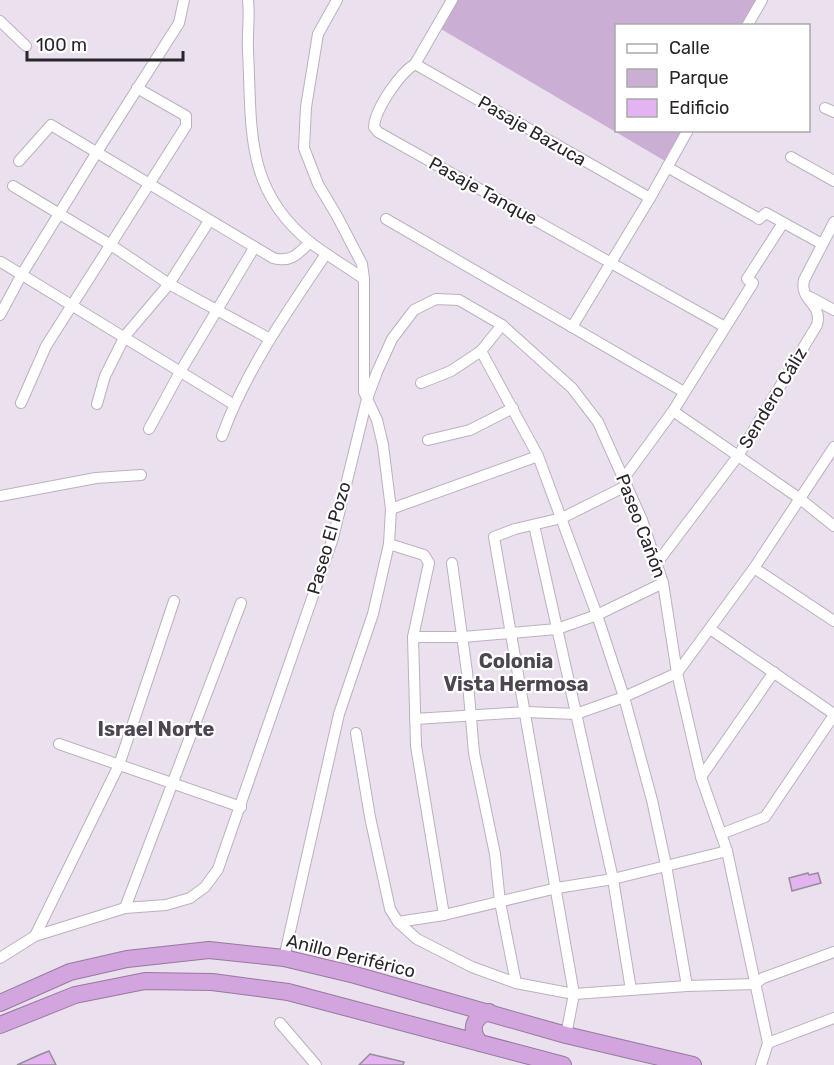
<svg xmlns="http://www.w3.org/2000/svg" width="834" height="1065" viewBox="0 0 834 1065" font-family="Rubik,sans-serif">
	<rect width="100%" height="100%" fill="#ebe0ee"/>
	<path fill="#cbaed3" d="M458,0H757L742,25L616,26V130L683,131L665,161L441,29Z"/>
	<g fill="#e4b3f2" stroke="#968d99" stroke-width="1.5">
		<path d="M808,873L809,875L818,873L821,883L792,891L789,878Z"/>
		<path d="M49,1051L56,1065H17L39,1055Z"/>
		<path d="M370,1054L404,1062L403,1065H359Z"/>
	</g>
	<g fill="none" stroke-linecap="round" stroke-linejoin="round">
		<defs>
			<g id="minor">
				<path d="M248,0C250,17 247,34 248,51C252,128 244,190 311,243C328,256 347,267 364,279V392L377,420L383,445L391,509L389,544L373,614L339,714L284,958"/>
				<path d="M337,0L318,34L306,107L304,148L318,184L337,216L362,264L364,279"/>
				<path d="M452,0L415,64C400,73 375,109 374,127L378,132L725,327"/>
				<path d="M0,21L26,46"/>
				<path d="M747,26L762,0"/>
				<path d="M415,64L650,198"/>
				<path d="M825,108L834,112"/>
				<path d="M791,157L834,181"/>
				<path d="M19,161L51,125L273,258C291,263 298,254 310,242"/>
				<path d="M667,167L756,217L759,219L766,213L822,244"/>
				<path d="M13,186L111,245L169,284L270,339"/>
				<path d="M386,219L684,392"/>
				<path d="M1,262L233,404"/>
				<path d="M808,296L834,310"/>
				<path d="M0,315L22,274L97,152L179,23L184,0"/>
				<path d="M572,327L650,198L688,130"/>
				<path d="M481,351L502,325"/>
				<path d="M421,383L451,371L481,351L538,456L597,615L624,697L652,800L666,865L687,986"/>
				<path d="M21,403L46,346L186,126V116L137,88"/>
				<path d="M97,404L105,376L125,336L169,284L209,221"/>
				<path d="M673,411L799,498L834,526"/>
				<path d="M149,429L180,372L254,248"/>
				<path d="M222,436C246,370 287,312 326,254"/>
				<path d="M428,440L470,430L513,408"/>
				<path d="M624,478L673,411L753,283L747,279L783,223"/>
				<path d="M0,496L96,478L141,475"/>
				<path d="M391,509L538,456"/>
				<path d="M534,525L613,879L631,990"/>
				<path d="M389,544L424,555L429,563L413,637L416,746L444,915"/>
				<path d="M452,563L467,672L474,753L495,854L500,902L516,983"/>
				<path d="M657,563L738,456L817,325C823,303 799,301 804,280L834,222"/>
				<path d="M754,568L834,621"/>
				<path d="M710,629L834,714"/>
				<path d="M413,637H463L557,629L597,615L663,583"/>
				<path d="M415,719L526,712L576,714L624,697L677,673L754,568L834,447"/>
				<path d="M356,733L370,817L390,909L398,922L417,939L472,967L516,983L574,994L687,986L755,984L763,978L834,952"/>
				<path d="M59,744L241,807"/>
				<path d="M701,777L774,672"/>
				<path d="M721,834L765,817L834,715"/>
				<path d="M125,908L241,603"/>
				<path d="M398,922L444,915L557,888L613,879L727,851"/>
				<path d="M35,936L119,765L174,601"/>
				<path d="M0,958L35,936L125,908L166,905L190,898L205,887L218,869L333,538L367,399L377,372L392,339L414,310L436,299L459,300L502,325L572,388L598,422L642,520L663,583L677,673L701,777L727,851L768,1043L761,1065"/>
				<path d="M280,1023L316,1065"/>
				<path d="M566,1035L574,994L494,537L515,529L562,518L626,486"/>
				<path d="M768,1043L834,1018"/>
			</g>
			<g id="highway">
				<path d="M0,1003L70,972L127,959L209,950L284,958L355,975L566,1035L693,1065"/>
				<path d="M0,1025L75,995L145,981L212,982L288,992L563,1065"/>
				<path d="M480,1043C469,1030 473,1017 489,1012"/>
			</g>
		</defs>
		<use href="#minor" stroke="#bbb1be" stroke-width="12"/>
		<use href="#highway" stroke="#97789f" stroke-width="18"/>
		<use href="#minor" stroke="#fff" stroke-width="10"/>
		<use href="#highway" stroke="#d2a5de" stroke-width="16"/>
	</g>
	<g text-anchor="middle" stroke-width="4.5" stroke-linejoin="round" paint-order="stroke">
		<g font-size="18" fill="#29252a" stroke="#fff">
			<text transform="translate(532 131) rotate(30)" y="6">Pasaje Bazuca</text>
			<text transform="translate(483 191) rotate(29)" y="6">Pasaje Tanque</text>
			<text transform="translate(773 398) rotate(-59)" y="6">Sendero Cáliz</text>
			<text transform="translate(641 526) rotate(69)" y="6">Paseo Cañón</text>
			<text transform="translate(329 538) rotate(-74)" y="6">Paseo El Pozo</text>
			<text transform="translate(351 956) rotate(14)" y="6">Anillo Periférico</text>
		</g>
		<g font-size="20" font-weight="bold" fill="#4d4550" stroke="#fff">
			<text x="516" y="668">Colonia<tspan x="516" dy="23">Vista Hermosa</tspan></text>
			<text x="156" y="736">Israel Norte</text>
		</g>
	</g>
	<rect x="615" y="24" width="195" height="108" fill="#ffffff" stroke="#a9a8aa" stroke-width="1.5"/>
	<rect x="627" y="44" width="30" height="9" fill="#ffffff" stroke="#a9a8aa" stroke-width="1.5"/>
	<text x="669" y="54" font-size="18" fill="#29252a">Calle</text>
	<rect x="627" y="69" width="30" height="18" fill="#cbaed3" stroke="#a9a8aa" stroke-width="1.5"/>
	<text x="669" y="84" font-size="18" fill="#29252a">Parque</text>
	<rect x="627" y="99" width="30" height="18" fill="#e4b3f2" stroke="#a9a8aa" stroke-width="1.5"/>
	<text x="669" y="114" font-size="18" fill="#29252a">Edificio</text>
	<path d="M27 51v9h156v-9" fill="none" stroke="#29252a" stroke-width="3"/>
	<text x="36" y="51" font-size="18" fill="#29252a" stroke="#ffffff" stroke-width="4.5" paint-order="stroke">100 m</text>
</svg>
